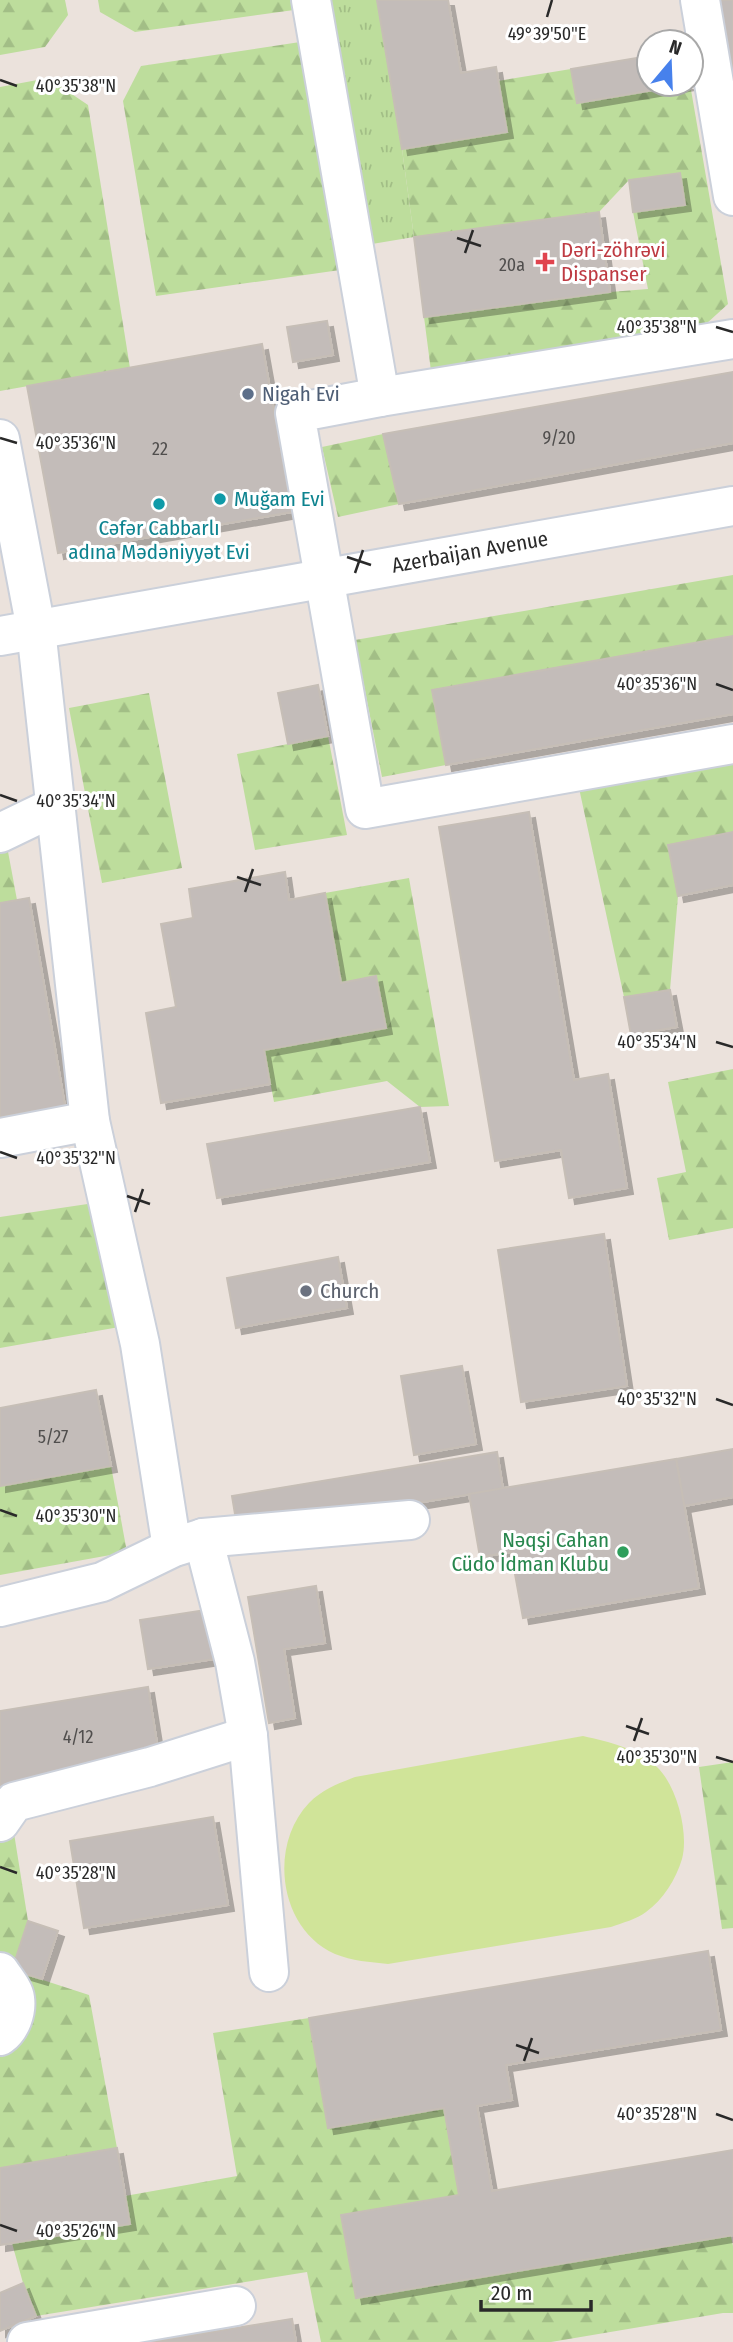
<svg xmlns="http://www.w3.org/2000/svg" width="733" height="2342" viewBox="0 0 733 2342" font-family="'Fira Sans Condensed',sans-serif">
	<defs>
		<pattern id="grass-tufts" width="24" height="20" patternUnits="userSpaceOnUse" patternTransform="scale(1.75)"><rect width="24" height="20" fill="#bddd9c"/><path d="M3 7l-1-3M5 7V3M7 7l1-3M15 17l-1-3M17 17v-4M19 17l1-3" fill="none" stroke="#a2be86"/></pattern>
		<pattern id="forest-firs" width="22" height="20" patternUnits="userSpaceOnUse" patternTransform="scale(1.75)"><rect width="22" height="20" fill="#bddd9c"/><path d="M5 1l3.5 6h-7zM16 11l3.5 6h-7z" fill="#a2be86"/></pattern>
		<filter id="shadow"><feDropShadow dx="6" dy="6" stdDeviation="0" flood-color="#0004"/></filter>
	</defs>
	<rect width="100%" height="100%" fill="#ebe2dc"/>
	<path fill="url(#grass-tufts)" d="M327,0H377L402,149L414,237L366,245Z"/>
	<g fill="url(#forest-firs)">
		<path d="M0,0H65L68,15L45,47L0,55Z"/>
		<path d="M98,0H293L294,10L135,32L100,12Z"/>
		<path d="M300,42L340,270L156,296L123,101L141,66Z"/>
		<path d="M571,69L578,102L690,84L728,304L706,324L431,371L424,317L610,292L648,289L633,212L684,205L679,173L629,180L599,212L414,237L402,149L507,132L498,81Z"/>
		<path d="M48,78L88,105L130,368L0,391V87Z"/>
		<path d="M383,434L399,504L338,517L322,447Z"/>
		<path d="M733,575V636L432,690L446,765L382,777L355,640Z"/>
		<path d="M149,693L182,868L102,883L69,708Z"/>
		<path d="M328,736L347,835L255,850L237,754Z"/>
		<path d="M733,761V832L668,845L678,896L670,990L624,997L579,788Z"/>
		<path d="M4,830L17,900L0,903V831Z"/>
		<path d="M409,878L449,1106L420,1107L387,1081L274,1102L264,1050L385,1028L376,977L341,983L325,893Z"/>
		<path d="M733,1069V1228L669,1240L657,1178L686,1172L668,1082Z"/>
		<path d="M101,1202L125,1326L0,1348V1217Z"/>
		<path d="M111,1466L127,1552L0,1575V1486Z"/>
		<path d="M733,1762V1928L722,1929L699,1767Z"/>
		<path d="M13,1827L28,1921L12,1970L89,1995L117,2148L0,2168V1829Z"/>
		<path d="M309,2018L328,2127L444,2108L459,2195L342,2215L356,2298L731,2236L733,2246V2313H723L551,2342H321L307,2272L36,2316L23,2283L12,2243L129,2224L125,2196L237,2176L213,2033Z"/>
	</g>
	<path fill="#d0e499" d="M583,1736C610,1742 636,1748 657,1767C677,1786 689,1833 682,1859C676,1879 663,1900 646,1912C637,1919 622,1923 611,1927L388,1964C370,1962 352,1961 335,1954C279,1929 268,1846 309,1803C323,1789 337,1784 355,1777Z"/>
	<g fill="#c3bcb9" stroke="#c6beb6" stroke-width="2" filter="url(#shadow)">
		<path d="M377,0H448L461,73L496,67L507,132L402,149Z"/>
		<path d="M720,0H733V80Z"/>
		<path d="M649,56V84H689L577,103L571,69Z"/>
		<path d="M680,173L685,205L633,212L629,180Z"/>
		<path d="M599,212L610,292L424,317L414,237Z"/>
		<path d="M327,321L333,355L293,362L287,327Z"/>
		<path d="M262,344L292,512L58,553L27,386Z"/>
		<path d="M733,372V443L399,504L383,434Z"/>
		<path d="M733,636V714L446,765L432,690Z"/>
		<path d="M318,685L328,736L288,744L278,693Z"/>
		<path d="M529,812L574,1080L608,1074L627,1188L569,1198L561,1150L495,1161L439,827Z"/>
		<path d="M733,832V885L678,896L668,845Z"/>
		<path d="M285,872L289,900L325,893L341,983L376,976L386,1028L264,1050L270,1084L161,1103L146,1013L176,1007L161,924L193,918L189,889Z"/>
		<path d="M29,898L65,1106L0,1117V903Z"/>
		<path d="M670,990L677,1027L631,1035L624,997Z"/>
		<path d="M420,1107L430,1162L217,1198L207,1144Z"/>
		<path d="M604,1234L627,1386L521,1402L498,1250Z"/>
		<path d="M338,1257L347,1308L236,1328L227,1278Z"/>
		<path d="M462,1366L476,1444L414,1455L401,1376Z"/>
		<path d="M96,1390L111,1466L0,1486V1408Z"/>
		<path d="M733,1449V1497L684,1506L676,1459Z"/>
		<path d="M497,1452L503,1489L238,1532L232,1496Z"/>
		<path d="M676,1459L699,1588L523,1618L511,1552L480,1557L469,1494Z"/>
		<path d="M316,1586L325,1643L284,1649L295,1718L269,1723L248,1597Z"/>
		<path d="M213,1609L221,1658L148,1669L140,1620Z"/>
		<path d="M148,1687L160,1762L0,1789V1711Z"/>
		<path d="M213,1817L228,1905L84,1928L70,1841Z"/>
		<path d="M28,1921L58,1931L42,1979L12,1970Z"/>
		<path d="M708,1951L721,2030L506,2065L512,2100L477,2106L492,2191L733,2150V2235L356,2298L341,2215L459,2195L444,2108L328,2128L309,2018Z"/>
		<path d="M117,2148L130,2224L0,2245V2168Z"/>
		<path d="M23,2283L36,2316L0,2331V2293Z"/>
		<path d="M292,2319L296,2342H150Z"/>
	</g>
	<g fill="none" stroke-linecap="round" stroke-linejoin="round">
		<defs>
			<g id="minor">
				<path d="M311,0L380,397L295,413L365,809L733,744"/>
				<path d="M700,0L733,196"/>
				<path d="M380,397L733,339"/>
				<path d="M0,439L36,629L90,1121L140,1344L172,1548L102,1582L0,1607"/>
				<path d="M0,636L733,506"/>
				<path d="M0,833L56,806"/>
				<path d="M0,1138L90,1121"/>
				<path d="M203,1538L235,1662L248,1736L269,1972"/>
				<path d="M178,1546L203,1538L410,1520"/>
				<path d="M0,1822L14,1802L150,1767L248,1736"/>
				<path d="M0,1972C5,1980 14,1990 15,1998C17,2012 11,2028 0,2036"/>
				<path d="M27,2342L236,2306"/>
			</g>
		</defs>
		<use href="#minor" stroke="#cbd0da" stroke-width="42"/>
		<use href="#minor" stroke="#fff" stroke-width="38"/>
	</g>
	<path fill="none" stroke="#292929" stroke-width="2.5" d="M547,17L552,0M0,80L17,86M457,238L481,246M465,253L473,230M716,327L733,332M0,438L17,443M347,557L371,565M355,573L363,550M716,684L733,690M0,795L17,801M237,877L261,885M245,892L253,869M716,1042L733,1047M0,1152L17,1158M127,1196L150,1204M135,1212L143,1189M716,1399L733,1405M0,1510L17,1516M626,1726L649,1734M634,1741L642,1718M716,1757L733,1762M0,1867L17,1873M516,2045L539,2053M524,2061L532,2038M716,2114L733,2120M0,2225L17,2231"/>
	<path fill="#e0444e" stroke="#fff" stroke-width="2.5" d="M541.5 251.5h7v7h7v7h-7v7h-7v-7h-7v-7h7z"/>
	<circle fill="#5c6f8a" stroke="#fff" stroke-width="2.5" cx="248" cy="394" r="7"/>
	<g fill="#0f9aa8" stroke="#fff" stroke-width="2.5">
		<circle cx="220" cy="499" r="7"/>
		<circle cx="159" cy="504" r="7"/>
	</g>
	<circle fill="#6b7280" stroke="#fff" stroke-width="2.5" cx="306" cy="1291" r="7"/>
	<circle fill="#2e9e5b" stroke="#fff" stroke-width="2.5" cx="623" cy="1552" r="7"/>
	<g text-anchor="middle" stroke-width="6" stroke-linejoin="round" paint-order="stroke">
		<g font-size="18" fill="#504e4d">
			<text x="512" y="271">20a</text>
			<text x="559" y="444">9/20</text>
			<text x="160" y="455">22</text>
			<text x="53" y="1443">5/27</text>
			<text x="78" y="1743">4/12</text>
		</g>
		<g font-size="21" fill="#be3a42" stroke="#fff" text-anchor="start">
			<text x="561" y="257">Dəri-zöhrəvi<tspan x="561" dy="24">Dispanser</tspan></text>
		</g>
		<g font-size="21" fill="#4e5e75" stroke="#fff" text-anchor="start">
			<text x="262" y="401">Nigah Evi</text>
		</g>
		<g font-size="21" fill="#0d838f" stroke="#fff" text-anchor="start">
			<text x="234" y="506">Muğam Evi</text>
			<text x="159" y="535" text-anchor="middle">Cəfər Cabbarlı<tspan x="159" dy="24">adına Mədəniyyət Evi</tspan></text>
		</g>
		<g font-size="21" fill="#292929" stroke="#fff">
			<text transform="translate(470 552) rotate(-10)" y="7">Azerbaijan Avenue</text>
		</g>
		<g font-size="21" fill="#5b616d" stroke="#fff" text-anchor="start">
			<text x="320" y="1298">Church</text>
		</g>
		<g font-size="21" fill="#27864d" stroke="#fff" text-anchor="end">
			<text x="609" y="1547">Nəqşi Cahan<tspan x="609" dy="24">Cüdo İdman Klubu</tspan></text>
		</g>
	</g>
	<g font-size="18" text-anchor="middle" fill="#292929" stroke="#fff" stroke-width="6" stroke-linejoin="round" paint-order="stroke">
		<text x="547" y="40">49°39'50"E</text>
		<text x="76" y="92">40°35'38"N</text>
		<text x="657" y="333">40°35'38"N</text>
		<text x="76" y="449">40°35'36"N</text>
		<text x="657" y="690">40°35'36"N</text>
		<text x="76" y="807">40°35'34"N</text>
		<text x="657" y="1048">40°35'34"N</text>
		<text x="76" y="1164">40°35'32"N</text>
		<text x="657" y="1405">40°35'32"N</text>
		<text x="76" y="1522">40°35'30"N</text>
		<text x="657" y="1763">40°35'30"N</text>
		<text x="76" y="1879">40°35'28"N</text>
		<text x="657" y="2120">40°35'28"N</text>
		<text x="76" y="2237">40°35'26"N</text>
	</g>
	<g transform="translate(670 63) rotate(19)"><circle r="33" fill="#ffffff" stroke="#a9a9a9" stroke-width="2"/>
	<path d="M0-5L12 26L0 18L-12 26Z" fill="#4781ec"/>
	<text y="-10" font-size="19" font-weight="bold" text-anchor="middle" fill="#292929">N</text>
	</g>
	<path d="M481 2300v10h110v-10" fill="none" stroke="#292929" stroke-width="3.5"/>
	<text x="491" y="2300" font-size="21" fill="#292929" stroke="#ffffff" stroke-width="5" paint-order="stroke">20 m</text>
</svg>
